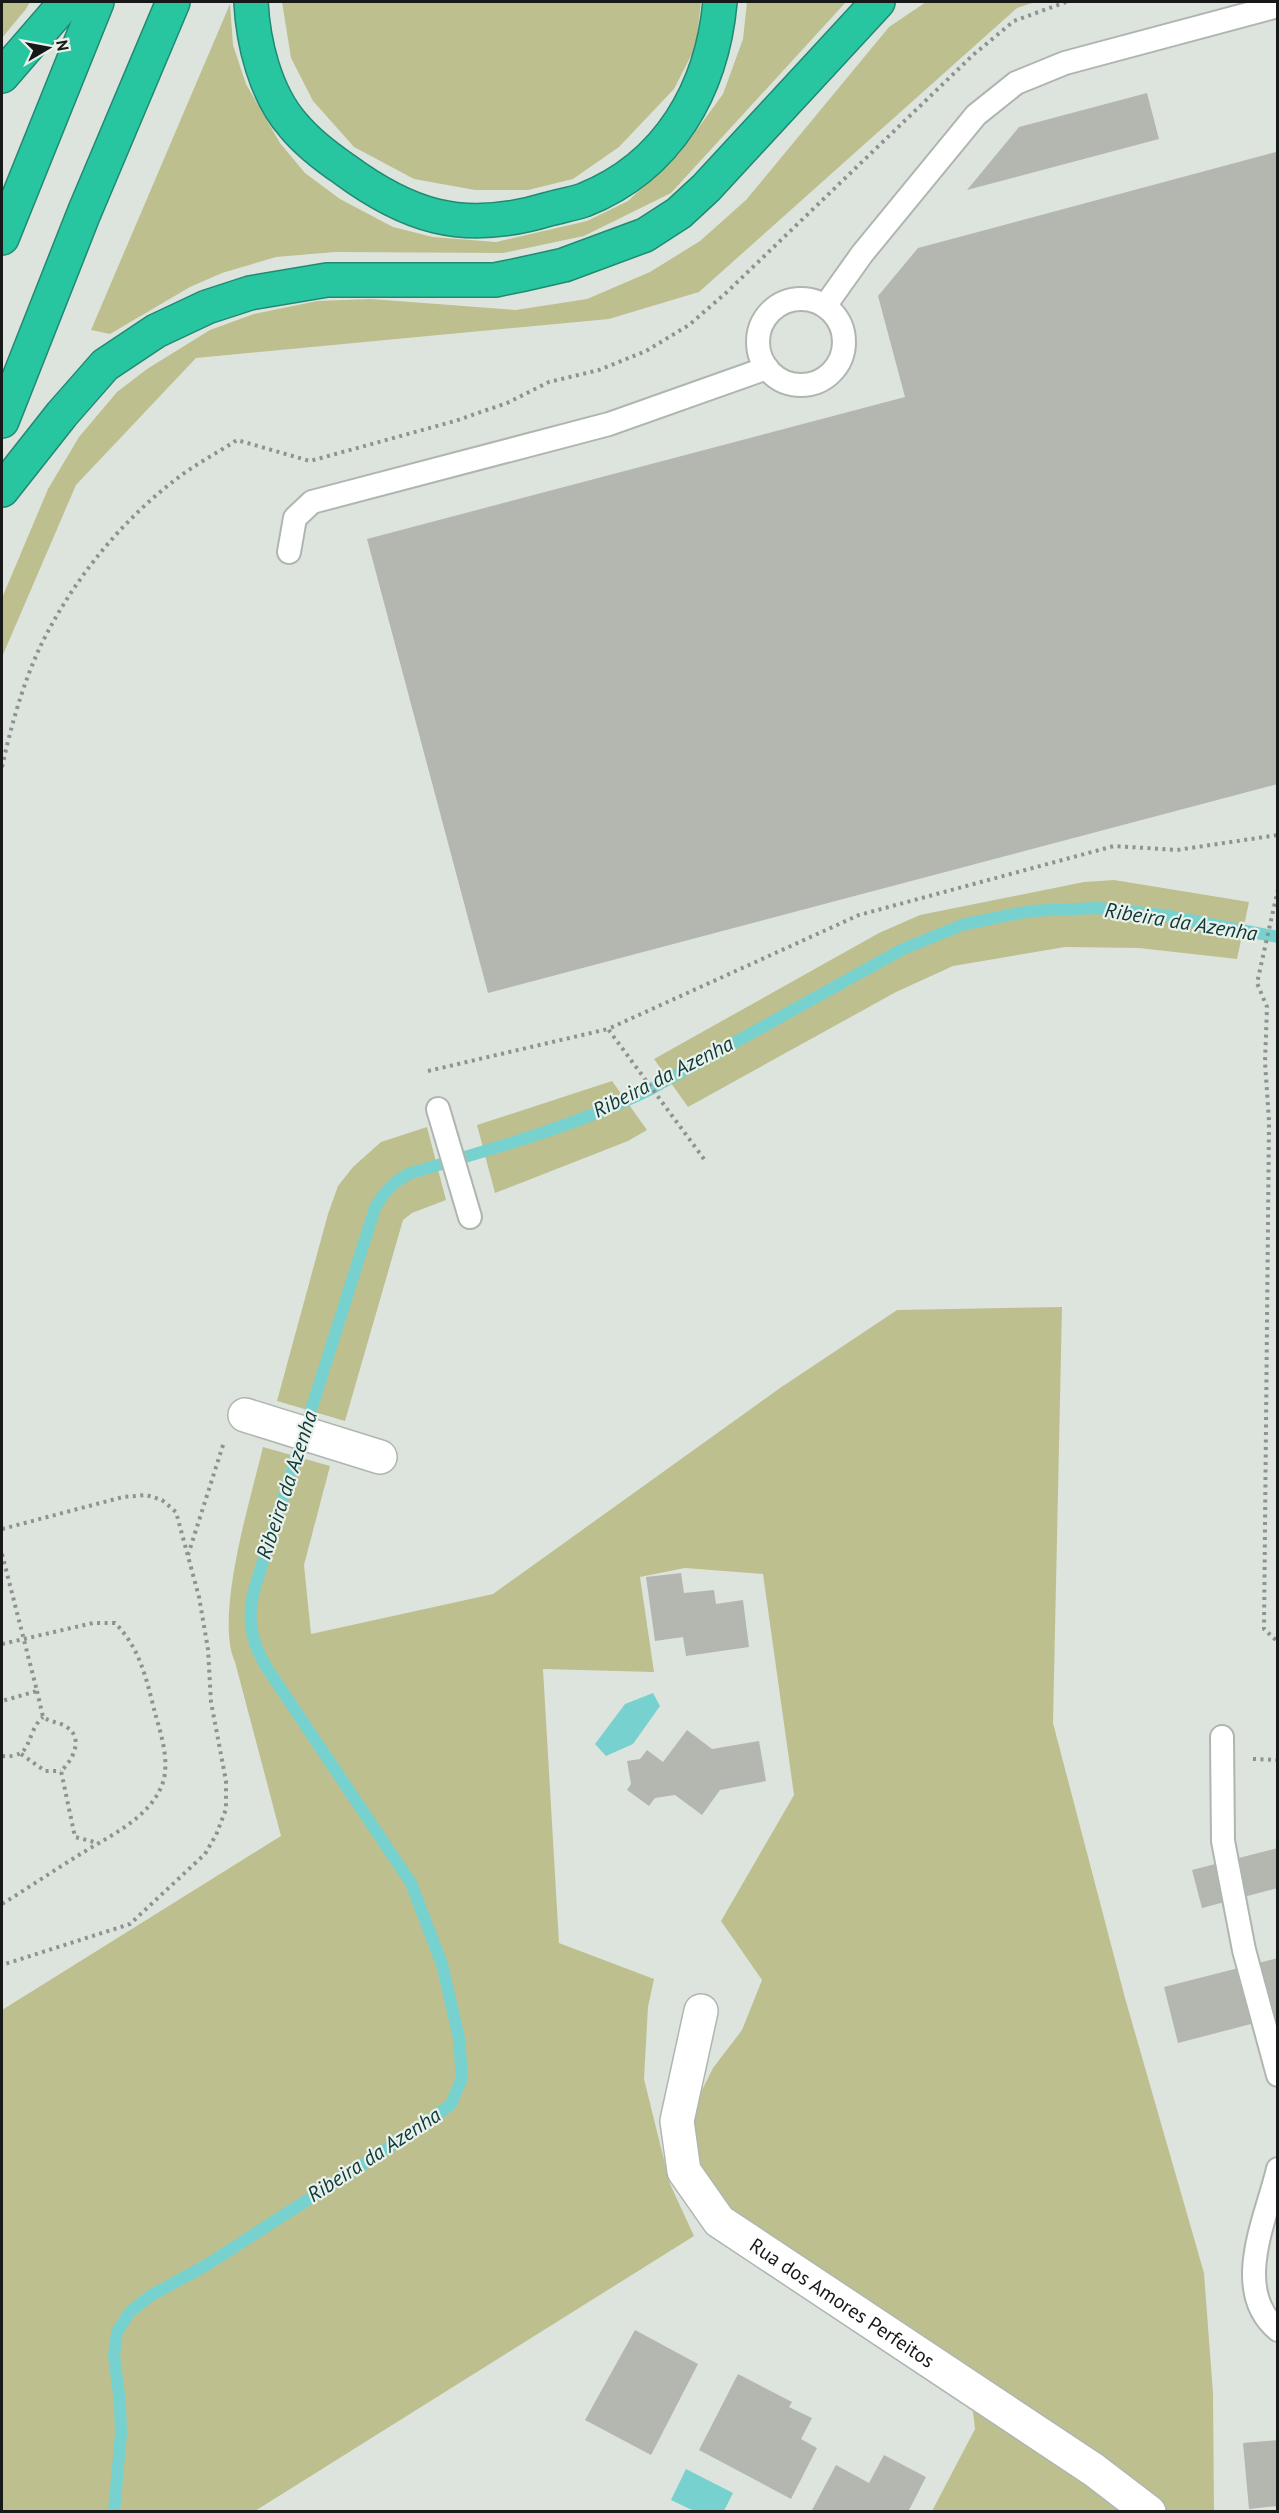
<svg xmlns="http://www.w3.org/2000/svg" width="1279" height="2513" viewBox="0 0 1279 2513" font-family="'PT Sans',sans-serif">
	<rect width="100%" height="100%" fill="#dde4de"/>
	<g fill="#bdc08e">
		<path d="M2,2H30L26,9L2,38Z"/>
		<path d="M282,2H701L696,46L674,89L619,147L573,179L528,190H475L414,179L354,147L313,101L291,58Z"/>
		<path d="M747,2H846L671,193L584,236L503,253L335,252L276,257L222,273L190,287L110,334L91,330L230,4L233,45L246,84L280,143L305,173L340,199L393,227L433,237L496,242L587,221L628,201L679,154L723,94L743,39Z"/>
		<path d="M926,2H1035L1017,8L699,292L609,319L196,358L76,485L2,657V598L48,489L79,437L117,392L147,369L210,330L254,314L317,301L371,299L516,310L587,299L650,272L700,241L746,200L889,27Z"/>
		<path d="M1114,880L1249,902L1237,959L1139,948L1065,947L953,966L896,992L688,1107L654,1059L879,933L920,915L1084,882Z"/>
		<path d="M612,1081L647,1130L628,1141L495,1193L477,1125Z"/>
		<path d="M427,1127L446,1200L412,1213L403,1220L345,1421L277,1401L328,1214L338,1186L353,1167L381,1142Z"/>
		<path d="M1062,1307L1053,1723L1125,1998L1204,2273L1213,2393L1214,2511H932L975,2429L968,2370L724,2204L694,2158L691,2120L699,2096L713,2068L742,2030L762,1980L721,1921L794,1795L763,1574L685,1568L640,1577L654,1672L543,1669L559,1943L654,1979L648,2007L644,2079L670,2184L694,2236L255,2511L2,2512V2010L281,1836L235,1662C214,1616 251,1498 263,1447L330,1466L304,1565L311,1634L493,1594L780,1388L897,1310Z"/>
	</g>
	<g fill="#77d1cf">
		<path d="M653,1693L660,1706L633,1744L606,1756L595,1744L625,1704Z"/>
		<path d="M686,2469L733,2493L724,2511H694L671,2500Z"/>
	</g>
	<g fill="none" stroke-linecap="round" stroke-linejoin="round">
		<path stroke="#77d1cf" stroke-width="12" d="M114,2512L121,2433L120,2402L114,2356L117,2332L130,2312L150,2296L205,2266L428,2122L451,2104L462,2078L459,2038L442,1964L411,1883L267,1668C251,1642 246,1617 255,1587L375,1208C384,1192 394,1181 411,1173C492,1149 573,1127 649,1090L903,949L965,924L1030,911L1097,908L1163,915L1278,937"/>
	</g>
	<g fill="#b3b7b0">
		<path d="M1147,93L1159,139L967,190L1019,127Z"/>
		<path d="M1276,152L1278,784L488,993L367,539L905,397L878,296L918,248Z"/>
		<path d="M681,1573L684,1593L714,1590L716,1604L743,1600L749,1647L686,1656L683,1637L655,1641L646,1577Z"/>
		<path d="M687,1730L712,1749L759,1741L766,1781L720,1790L702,1815L675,1795L655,1798L649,1806L627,1790L631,1784L627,1761L640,1759L647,1750L663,1762Z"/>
		<path d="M1278,1848V1888L1202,1908L1192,1870Z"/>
		<path d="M1278,1958V2017L1178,2043L1164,1987Z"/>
		<path d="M635,2330L698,2364L651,2455L585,2420Z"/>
		<path d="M738,2374L792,2402L789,2407L812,2418L801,2439L817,2448L791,2499L699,2450Z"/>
		<path d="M1278,2440V2506L1249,2509L1243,2443Z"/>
		<path d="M884,2455L926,2477L908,2512H811L836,2465L869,2483Z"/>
	</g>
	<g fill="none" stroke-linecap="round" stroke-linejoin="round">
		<defs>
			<g id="lane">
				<circle cx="801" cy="342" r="43"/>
				<path d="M825,306L862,254L976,115L1016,83L1065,63L1278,6"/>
				<path d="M289,552L295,518L312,502L609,424L767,368"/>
				<path d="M438,1109L470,1217"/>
				<path d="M1222,1737L1223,1841L1244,1950L1278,2075"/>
				<path d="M1278,2169C1267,2217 1230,2290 1278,2330"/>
			</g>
			<g id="street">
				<path d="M245,1415L380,1457"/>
				<path id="s1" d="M701,2011L677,2121L684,2171L719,2221L1094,2470L1149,2512"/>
			</g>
			<g id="highway">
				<path d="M251,2C253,42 265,93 293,125C307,142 325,156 344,169C371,189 403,208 436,216C473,225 513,220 549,209C560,206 572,204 584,200C669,166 712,89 720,2"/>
				<path d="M2,76L66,2"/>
				<path d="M2,238L97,2"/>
				<path d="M2,421L84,213L173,2"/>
				<path d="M2,490L62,414L105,365L156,331L207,307L250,293L327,280H495L524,274L564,265L645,235L679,213L706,188L878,2"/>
			</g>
		</defs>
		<use href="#lane" stroke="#afb6b0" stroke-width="26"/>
		<use href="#street" stroke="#afb6b0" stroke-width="36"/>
		<use href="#highway" stroke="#228971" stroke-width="36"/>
		<g stroke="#8e938f" stroke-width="4" stroke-dasharray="3 4.5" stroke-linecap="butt">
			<path d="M2,767C11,726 23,683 41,645C72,582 119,523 175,480C194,465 217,453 237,440L310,461L455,421L507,403L549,382L599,370L646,351L689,325L727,292L973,55L1014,21L1066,2"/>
			<path d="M1278,889L1257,983L1267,1007L1265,1062L1269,1121L1264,1629L1278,1642"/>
			<path d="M428,1071L608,1029"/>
			<path d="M704,1159L608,1029L859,915L1114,846L1177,850L1278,835"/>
			<path d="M2,1529L123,1497L146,1495L162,1500L176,1512L199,1597L208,1649L211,1702L226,1781V1809L216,1835L205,1854L130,1924L2,1965"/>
			<path d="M2,1554L37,1691L2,1701"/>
			<path d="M188,1555L224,1442"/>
			<path d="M2,1644L93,1623H115C139,1647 146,1677 154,1709C160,1732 171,1761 162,1785C149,1819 107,1837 79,1855C53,1871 28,1888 2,1904"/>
			<path d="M37,1691L43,1717C50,1722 58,1722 65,1726C85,1737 73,1760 61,1771L75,1837L98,1843"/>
			<path d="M21,1754L45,1771H61"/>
			<path d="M2,1756C35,1759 24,1734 43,1717"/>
			<path d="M1253,1759L1278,1760"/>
		</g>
		<use href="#lane" stroke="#fff" stroke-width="22"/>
		<use href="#street" stroke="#fff" stroke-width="33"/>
		<use href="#highway" stroke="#28c5a1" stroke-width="33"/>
	</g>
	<g text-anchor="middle" stroke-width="4.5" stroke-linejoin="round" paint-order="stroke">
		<g font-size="20" fill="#161917" stroke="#eaf1eb">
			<text dy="7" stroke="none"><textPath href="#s1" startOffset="372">Rua dos Amores Perfeitos</textPath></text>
		</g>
		<g font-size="21" font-style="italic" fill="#0d3938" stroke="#eaf1eb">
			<text transform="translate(1181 922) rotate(9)" y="7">Ribeira da Azenha</text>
			<text transform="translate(663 1077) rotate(-27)" y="7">Ribeira da Azenha</text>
			<text transform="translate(287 1485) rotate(-72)" y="7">Ribeira da Azenha</text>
			<text transform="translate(374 2155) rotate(-33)" y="7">Ribeira da Azenha</text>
		</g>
	</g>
	<rect width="1279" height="2513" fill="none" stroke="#161917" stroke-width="6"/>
	<g transform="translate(48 48) rotate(80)" stroke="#eaf1eb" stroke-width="4.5" paint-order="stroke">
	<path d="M0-4.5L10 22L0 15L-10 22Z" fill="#161917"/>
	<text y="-9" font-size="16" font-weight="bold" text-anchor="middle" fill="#161917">N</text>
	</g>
</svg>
